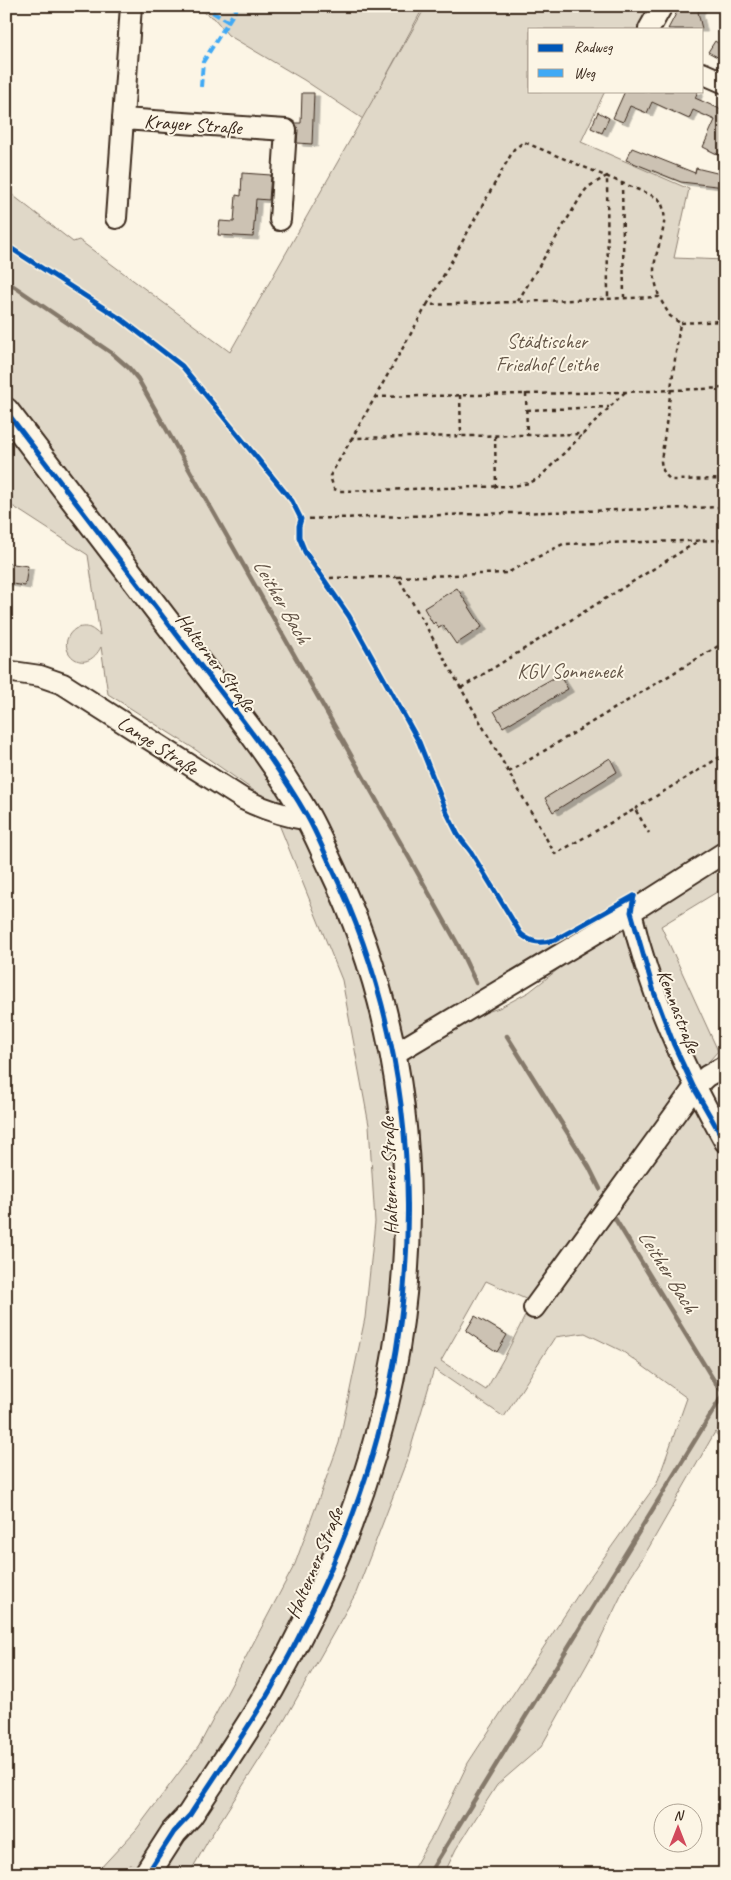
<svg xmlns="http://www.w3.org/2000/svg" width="731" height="1880" viewBox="0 0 731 1880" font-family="Caveat,sans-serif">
	<defs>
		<filter id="shadow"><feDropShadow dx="5.5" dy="3" stdDeviation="0" flood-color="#0004"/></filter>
	</defs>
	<rect width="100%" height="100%" fill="#fcf5e5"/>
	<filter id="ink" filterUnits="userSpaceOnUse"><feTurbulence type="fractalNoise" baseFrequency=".02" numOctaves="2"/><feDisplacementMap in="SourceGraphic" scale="10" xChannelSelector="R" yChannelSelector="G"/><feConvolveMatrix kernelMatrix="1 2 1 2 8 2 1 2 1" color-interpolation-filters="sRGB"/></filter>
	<g filter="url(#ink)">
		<g fill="#e0d8c8" stroke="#8e8173" fill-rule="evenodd">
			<path d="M192,6H424L363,119L304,80L228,35L214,18Z"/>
			<path d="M426,6H656L643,29H530V91H605L581,142L689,189L674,258L725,260V887L661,926L718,1051L686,1087L725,1151V1445L715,1432L644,1556L630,1577L595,1650L541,1747L497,1785L456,1849L444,1874H410L436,1830L468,1763L585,1584L657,1483L687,1398L622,1351L585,1333L555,1337L504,1417L434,1369L408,1457L356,1593L284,1721L209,1839L192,1869L129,1865L125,1874H95L136,1830L199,1746L295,1564L339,1443L365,1318L375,1222L369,1125L342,980L270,802L193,748L108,694L101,647C83,681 51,646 75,629C79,627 86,626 90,628C93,629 97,633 100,635L88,555L14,507L6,506V417L286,785L347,901L369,964L387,1026L393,1054L403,1131L406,1130L396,1054L440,1027L499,1008L529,992L620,921L671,888L660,891L632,911L473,1004L395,1053L372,962L350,901L315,826L290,784L227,698L6,409V190L73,242L79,240L230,352ZM486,1281L532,1302L505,1356L486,1390L441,1361Z"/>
		</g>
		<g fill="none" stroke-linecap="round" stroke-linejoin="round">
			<g stroke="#85796b" stroke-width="4.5">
				<path d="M6,281L113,354L129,368L138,379L412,863L457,943L476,983"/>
				<path d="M507,1036L589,1167L600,1189"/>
				<path d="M614,1217L716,1384L725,1394"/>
				<path d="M429,1874L724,1393"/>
			</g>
		</g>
		<g fill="#ccc2b3" stroke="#3b2a1e" filter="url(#shadow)">
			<path d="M680,6H702L698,12L702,29H668Z"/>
			<path d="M715,41L725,48V61L708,52Z"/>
			<path d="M625,91H698L695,98L720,109L725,97V158L703,147L715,120L693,110L689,119L652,102L647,113L630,106L623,122L613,118Z"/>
			<path d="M302,93H314L312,144L297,143L298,130L295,123H301Z"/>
			<path d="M598,112L609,118L602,133L591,128Z"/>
			<path d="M632,148L695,173L696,168L725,175V187L681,182L626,160Z"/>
			<path d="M242,173L271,175L269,200L256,199L253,237L218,235L220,221L234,222L236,195L241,196Z"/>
			<path d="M6,563L28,566L25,586L6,583Z"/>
			<path d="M457,588L482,627L456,644L443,625L439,628L435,622L433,624L424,608Z"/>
			<path d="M559,675L568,689L503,727L494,711Z"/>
			<path d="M610,758L617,772L553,812L545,798Z"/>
			<path d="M475,1316L507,1335L497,1352L466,1331Z"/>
		</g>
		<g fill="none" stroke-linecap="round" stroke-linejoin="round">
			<defs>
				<g id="minor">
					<path d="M131,6L123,119L286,130L280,220"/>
					<path d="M649,29L662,6"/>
					<path d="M702,73L725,83"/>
					<path d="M116,218L123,119"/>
					<path d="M6,671L40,676L63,684L243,799C265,810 285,816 309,820"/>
					<path d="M631,912C650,995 684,1068 725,1142"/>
					<path d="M394,1054L631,912L725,852"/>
					<path d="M534,1308L694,1088L707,1076L725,1066"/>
				</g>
				<path id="major" d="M6,411C65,488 124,566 183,643C226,699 272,755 307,816C316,832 323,849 331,866C433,1078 430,1331 340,1547C320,1596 297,1643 271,1689C246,1732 217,1773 190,1815L174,1832L147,1874"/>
			</defs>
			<use href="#minor" stroke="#3b2a1e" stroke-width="24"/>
			<use href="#major" stroke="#3b2a1e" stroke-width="29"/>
			<g stroke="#3b2a1e" stroke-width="2.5" stroke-dasharray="4 4" stroke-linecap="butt">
				<path d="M622,182L624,297"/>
				<path d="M6,245L121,319L182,366L267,469L292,501L301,519L299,526V537L305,552L349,616L419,742L447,813L458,835L471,852L521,934L529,941L546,942"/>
				<path d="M722,267L725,313"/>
				<path d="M518,301L583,193L588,187L607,176L608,297"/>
				<path d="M427,305L514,149L524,142L658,198C674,218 655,246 654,270C654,279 657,288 659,297"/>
				<path d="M725,321L680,323L661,461C662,470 664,474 671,480L725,479"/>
				<path d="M625,392L583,434L352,438L427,305L659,297L670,316L680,323"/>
				<path d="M526,393L527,436"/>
				<path d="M460,395L461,436"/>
				<path d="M375,397L625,392L725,388"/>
				<path d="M527,410L609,407"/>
				<path d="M495,436L496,487"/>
				<path d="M352,438L330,476L334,489L340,491L513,486L529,483L538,479L582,435"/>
				<path d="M301,519L725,507"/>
				<path d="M398,577L507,573L563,544L725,540"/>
				<path d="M322,578L398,577L555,854L635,809L649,833"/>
				<path d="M461,688L700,540"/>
				<path d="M509,772L725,642"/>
				<path d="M635,809L725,754"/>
			</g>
			<use href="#minor" stroke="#fcf5e5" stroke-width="20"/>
			<use href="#major" stroke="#fcf5e5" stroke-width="25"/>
			<g stroke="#3fa9f5" stroke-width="4" stroke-dasharray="8 4" stroke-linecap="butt">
				<path d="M202,6L229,22"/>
				<path d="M201,87L203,62L238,6"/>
				<path d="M164,1871L169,1874"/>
			</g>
			<defs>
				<g id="cycleway">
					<path d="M6,245L121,319L182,366L292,501L301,519L299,526V537L305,552L349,616L419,742L447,813L458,835L471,852L521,934C532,943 540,944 555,940L634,896"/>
					<path d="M6,411C65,488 124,566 183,643C226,699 272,755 307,816C316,832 323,849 331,866C433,1078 430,1331 340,1547C320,1596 297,1643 271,1689C246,1732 217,1773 190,1815L174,1832L147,1874"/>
					<path d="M634,896L631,912L654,992L674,1045L694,1088L725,1142"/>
				</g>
			</defs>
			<use href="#cycleway" stroke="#fcf5e5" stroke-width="8"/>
			<use href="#cycleway" stroke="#0057b8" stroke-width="5"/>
		</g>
	</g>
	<g text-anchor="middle" stroke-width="4" stroke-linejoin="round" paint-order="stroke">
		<g font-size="20" fill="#3b2a1e" stroke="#fcf5e5">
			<text transform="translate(193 124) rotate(4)" y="7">Krayer Straße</text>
			<text transform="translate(216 662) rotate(53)" y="7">Halterner Straße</text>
			<text transform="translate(158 745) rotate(33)" y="7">Lange Straße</text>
			<text transform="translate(679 1011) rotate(69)" y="7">Kemnastraße</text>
			<text transform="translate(389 1176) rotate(-92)" y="7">Halterner Straße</text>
			<text transform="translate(314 1563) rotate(-67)" y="7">Halterner Straße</text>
		</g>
		<g font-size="20" fill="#645648" stroke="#fcf5e5">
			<text x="547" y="348">Städtischer<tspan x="547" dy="23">Friedhof Leithe</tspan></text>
			<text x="570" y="678">KGV Sonneneck</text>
		</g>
		<g font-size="21" font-style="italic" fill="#605144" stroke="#fcf5e5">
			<text transform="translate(282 601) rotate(60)" y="7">Leither Bach</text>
			<text transform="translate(668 1271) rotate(58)" y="7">Leither Bach</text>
		</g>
	</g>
	<rect width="731" height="1880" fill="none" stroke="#fcf5e5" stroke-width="25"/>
	<rect x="12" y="12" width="706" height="1855" fill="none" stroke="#3b2a1e" stroke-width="2" filter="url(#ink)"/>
	<rect x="528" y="28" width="175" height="65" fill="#fcf5e5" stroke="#afa495"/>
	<rect x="538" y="44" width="25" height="8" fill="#0057b8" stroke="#afa495"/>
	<text x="574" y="52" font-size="15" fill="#3b2a1e">Radweg</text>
	<rect x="538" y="69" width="25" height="8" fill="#3fa9f5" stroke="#afa495"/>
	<text x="574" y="78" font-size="15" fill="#3b2a1e">Weg</text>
	<g transform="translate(678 1828)"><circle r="24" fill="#fcf5e5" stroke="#afa495"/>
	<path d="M0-4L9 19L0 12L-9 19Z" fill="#d1495b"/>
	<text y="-8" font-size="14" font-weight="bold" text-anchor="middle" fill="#3b2a1e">N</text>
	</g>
</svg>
